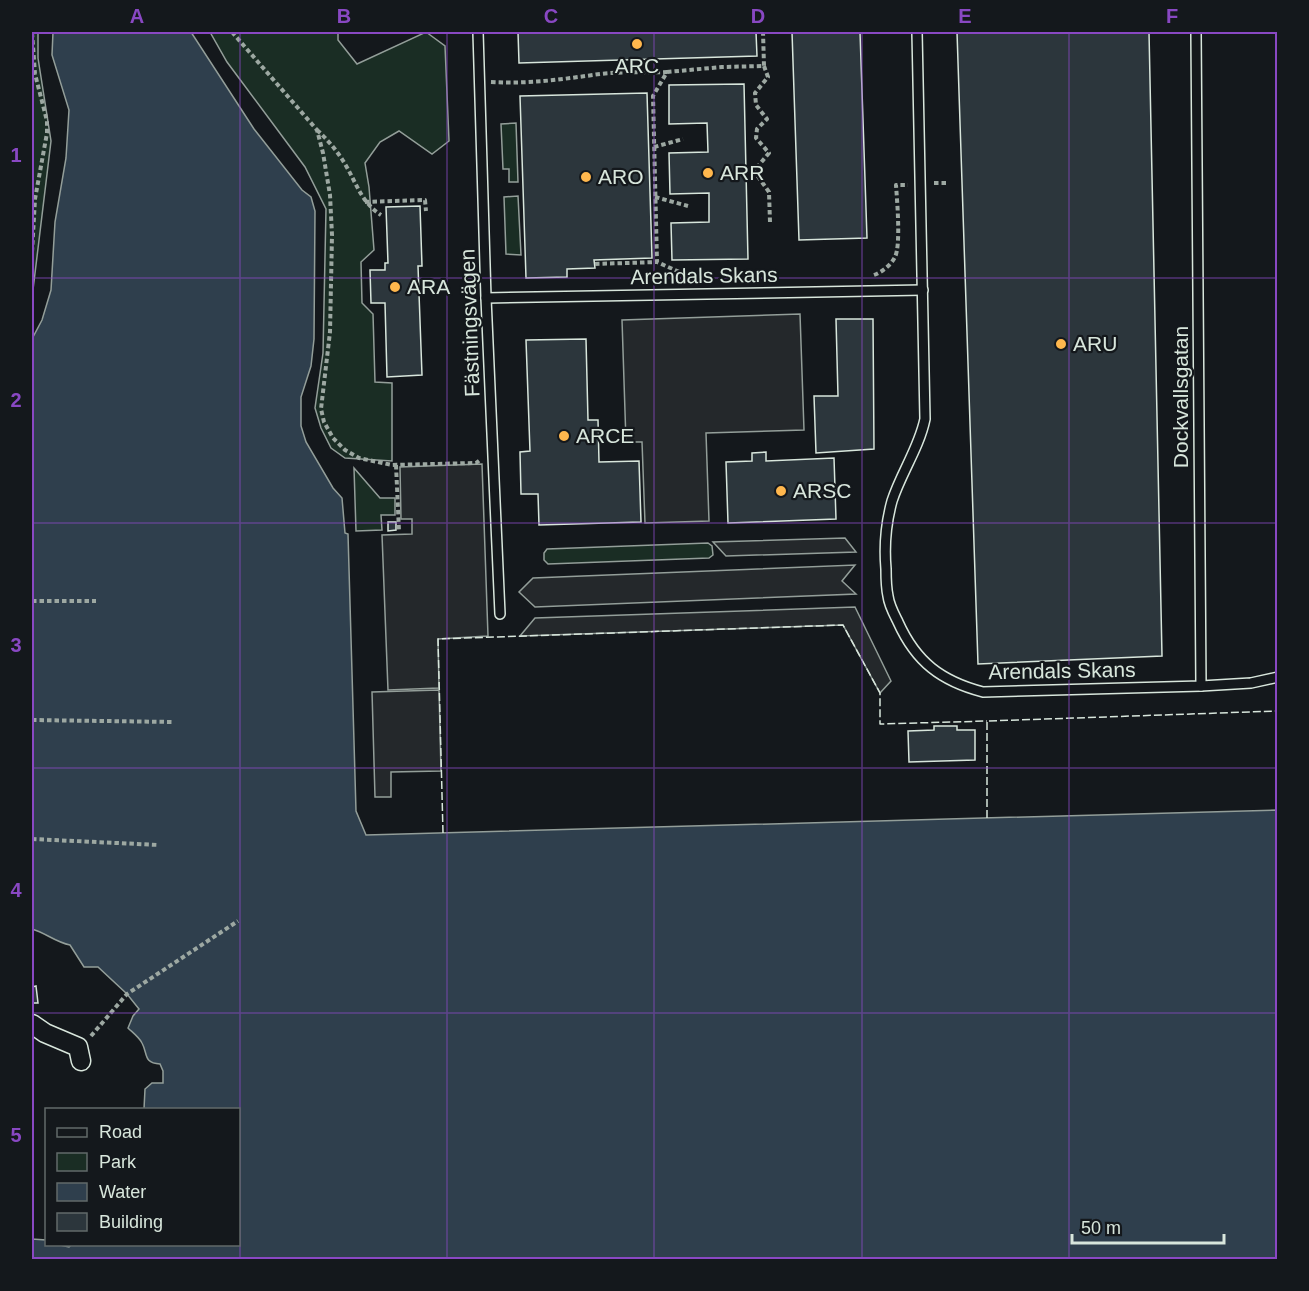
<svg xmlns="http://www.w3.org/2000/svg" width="1309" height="1291" viewBox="0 0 1309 1291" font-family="Helvetica,sans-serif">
	<rect width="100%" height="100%" fill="#14181c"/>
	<g fill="#1a2d24" stroke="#939e99" stroke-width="1.5">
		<path d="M32,32H38V58L51,141L32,298Z"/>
		<path d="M210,32H338V40L357,64L426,32L445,46L449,141L432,154L399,131L380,142L365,163L369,187L374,250L361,262L362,303L373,314L375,382L392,383V461L345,458L331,448L321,428L315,408L323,353L326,209L305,167L227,62Z"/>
		<path d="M516,123L518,182H509V169H503L501,124Z"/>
		<path d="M518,196L521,255L506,254L504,197Z"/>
		<path d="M354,468L380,498H395V515H381L382,530L356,531Z"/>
		<path d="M708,543L712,546L713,555L709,558L548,564L544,560V553L547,549Z"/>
	</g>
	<g fill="#24282b" stroke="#939e99" stroke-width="1.5">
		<path d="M800,314L804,430L706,433L709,521L645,523L642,442H626L622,320Z"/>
		<path d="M482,464L488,636L438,639L439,688L388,690L382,535L412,534V519H401L400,467Z"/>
		<path d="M845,538L856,552L726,556L713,542Z"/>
		<path d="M855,565L842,581L856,594L535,607L519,592L533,578Z"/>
		<path d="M855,607L891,681L880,693L843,625L520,636L535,618Z"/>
		<path d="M439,690L441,771L391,772V797H375L372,692Z"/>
	</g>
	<path fill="#2f3f4d" stroke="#939e99" stroke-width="1.5" d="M53,32H191L254,129L302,190L311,197L315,211L314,339L311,366L301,397V426L306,442L333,488L342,498L345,533L348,534L356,811L366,835L1277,810V1259H32V1239L46,1240V1244L60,1245L69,1247L72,1244H238V1110L144,1109L145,1089L152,1083H163V1071L160,1064C143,1063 148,1054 142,1043C139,1037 132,1032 128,1028L133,1016L139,1009L127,994L98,967H84L70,945C55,942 46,933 32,929V339L42,320L51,290L55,222L66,158L69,110L52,55Z"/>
	<g fill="#2c363c" stroke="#d8e6dc" stroke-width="1.5">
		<path d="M518,32H756L757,56L519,63Z"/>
		<path d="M792,32H860L867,238L799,240Z"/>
		<path d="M957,32H1149L1162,656L978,664Z"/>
		<path d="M744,84L748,259L672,260L671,223L709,222V193L670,194L669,153L708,152L707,123L669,124V85Z"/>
		<path d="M647,93L652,258L594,260L595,268L567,269V277L526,278L520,96Z"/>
		<path d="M420,206L422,266H418L422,375L387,377L385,303H371L370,270H385V263H388L386,207Z"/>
		<path d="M836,319H873L874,449L816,453L814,396H838Z"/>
		<path d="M586,339L588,420H598L599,462L639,461L641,522L539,525L538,494H521L520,452L530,451L526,340Z"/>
		<path d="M766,452V461L834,458L836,519L728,523L726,462L752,461V453Z"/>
		<path d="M388,522H396V530L388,531Z"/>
		<path d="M934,726H957V730H975V760L909,762L908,731L934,730Z"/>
		<path d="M36,986L38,1003H32V987Z"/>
	</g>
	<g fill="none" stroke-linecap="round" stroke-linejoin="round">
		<defs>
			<g id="service">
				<path d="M478,32L486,298L500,614"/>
				<path d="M917,32L925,419C919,448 901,473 892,501C886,523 884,546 886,569C886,578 886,587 888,596C889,605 894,614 898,622C916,662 941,681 983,692L1201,686L1251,683L1278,677"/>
				<path d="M1196,32L1201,686"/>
				<path d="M486,298L923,290"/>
			</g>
			<path id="minor" d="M32,1024L45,1033L78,1047L81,1061"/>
		</defs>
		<use href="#service" stroke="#d8e6dc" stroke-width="12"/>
		<use href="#minor" stroke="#d8e6dc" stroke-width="21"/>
		<g stroke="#9da8a2" stroke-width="4" stroke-dasharray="4.5 3" stroke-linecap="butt">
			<path d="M232,32L317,130L323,153L330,195L332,235L330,332L321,409L324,422L333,438L345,450L359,458L392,465L476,463L480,460"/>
			<path d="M764,66L768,77L755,93L756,105L767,119L757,129L756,138L769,153L754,171L769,192L770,222"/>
			<path d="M667,72L722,67L764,66L763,32"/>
			<path d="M491,82C529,84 556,80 593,75C617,71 643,73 667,72L653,96L657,262L695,279"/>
			<path d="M317,130C328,140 338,152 345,164C357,184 361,202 381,215"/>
			<path d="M654,147L683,139"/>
			<path d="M934,183H948"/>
			<path d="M655,197L688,206"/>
			<path d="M365,202L425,200L426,211"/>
			<path d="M32,252L35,199L47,133V121L35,74L32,32"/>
			<path d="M595,264L657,262"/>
			<path d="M874,275C882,272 891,265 895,257C901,245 897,200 896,185H908"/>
			<path d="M396,465L399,531"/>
			<path d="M32,601H96"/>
			<path d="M32,720L174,722"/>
			<path d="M32,839L159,845"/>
			<path d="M91,1036L127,994L238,921"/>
		</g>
		<use href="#service" stroke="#14181c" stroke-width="9"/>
		<use href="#minor" stroke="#14181c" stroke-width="18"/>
		<g stroke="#d8e6dc" stroke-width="1.5" stroke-dasharray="8 3" stroke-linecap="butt">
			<path d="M987,818V721L1278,711"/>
			<path d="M443,833L438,639L843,625L880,693V724L987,721"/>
		</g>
	</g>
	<path fill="none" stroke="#8948c3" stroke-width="1.5" stroke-opacity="0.55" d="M240,32V1260M447,32V1260M654,32V1260M862,32V1260M1069,32V1260M32,278H1278M32,523H1278M32,768H1278M32,1013H1278"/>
	<g fill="#ffb74d" stroke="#14181c" stroke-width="2">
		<circle cx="637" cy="44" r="6"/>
		<circle cx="708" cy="173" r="6"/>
		<circle cx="586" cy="177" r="6"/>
		<circle cx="395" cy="287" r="6"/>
		<circle cx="1061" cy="344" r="6"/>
		<circle cx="564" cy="436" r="6"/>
		<circle cx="781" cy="491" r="6"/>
	</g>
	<g text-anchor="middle" stroke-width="4.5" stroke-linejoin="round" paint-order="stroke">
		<g font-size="21" fill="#d8e6dc" stroke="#14181c" text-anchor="start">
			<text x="637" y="73" text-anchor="middle">ARC</text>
			<text x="720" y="180">ARR</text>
			<text x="598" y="184">ARO</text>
			<text x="407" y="294">ARA</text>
			<text x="1073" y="351">ARU</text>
			<text x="576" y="443">ARCE</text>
			<text x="793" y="498">ARSC</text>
		</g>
		<g font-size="21" fill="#d8e6dc" stroke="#14181c">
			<text transform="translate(704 276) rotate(-1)" y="7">Arendals Skans</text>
			<text transform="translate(470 323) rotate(-92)" y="7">Fästningsvägen</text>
			<text transform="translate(1181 397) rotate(-90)" y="7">Dockvallsgatan</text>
			<text transform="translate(1062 671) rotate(-1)" y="7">Arendals Skans</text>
		</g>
	</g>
	<rect width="1309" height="1291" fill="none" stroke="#14181c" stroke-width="66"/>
	<rect x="45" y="1108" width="195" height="138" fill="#14181c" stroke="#626a69" stroke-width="1.5"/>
	<rect x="57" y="1128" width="30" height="9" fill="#14181c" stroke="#626a69" stroke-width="1.5"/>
	<text x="99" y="1138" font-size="18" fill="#d8e6dc">Road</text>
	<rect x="57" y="1153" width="30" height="18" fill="#1a2d24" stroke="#626a69" stroke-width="1.5"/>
	<text x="99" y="1168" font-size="18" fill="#d8e6dc">Park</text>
	<rect x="57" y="1183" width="30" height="18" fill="#2f3f4d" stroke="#626a69" stroke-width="1.5"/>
	<text x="99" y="1198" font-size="18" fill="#d8e6dc">Water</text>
	<rect x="57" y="1213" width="30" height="18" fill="#2c363c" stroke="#626a69" stroke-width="1.5"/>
	<text x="99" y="1228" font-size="18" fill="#d8e6dc">Building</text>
	<path d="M1072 1234v9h152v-9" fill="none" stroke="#d8e6dc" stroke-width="3"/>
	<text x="1081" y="1234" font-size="18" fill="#d8e6dc" stroke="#14181c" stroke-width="4.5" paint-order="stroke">50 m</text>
	<rect x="33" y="33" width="1243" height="1225" fill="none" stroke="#8948c3" stroke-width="2"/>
	<g font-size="20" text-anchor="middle" font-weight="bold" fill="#8948c3">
		<text x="137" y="23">A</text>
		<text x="344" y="23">B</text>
		<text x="551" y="23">C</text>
		<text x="758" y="23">D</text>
		<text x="965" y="23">E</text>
		<text x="1172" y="23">F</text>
		<text x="16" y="162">1</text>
		<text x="16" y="407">2</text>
		<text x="16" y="652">3</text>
		<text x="16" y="897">4</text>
		<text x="16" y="1142">5</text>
	</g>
</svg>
